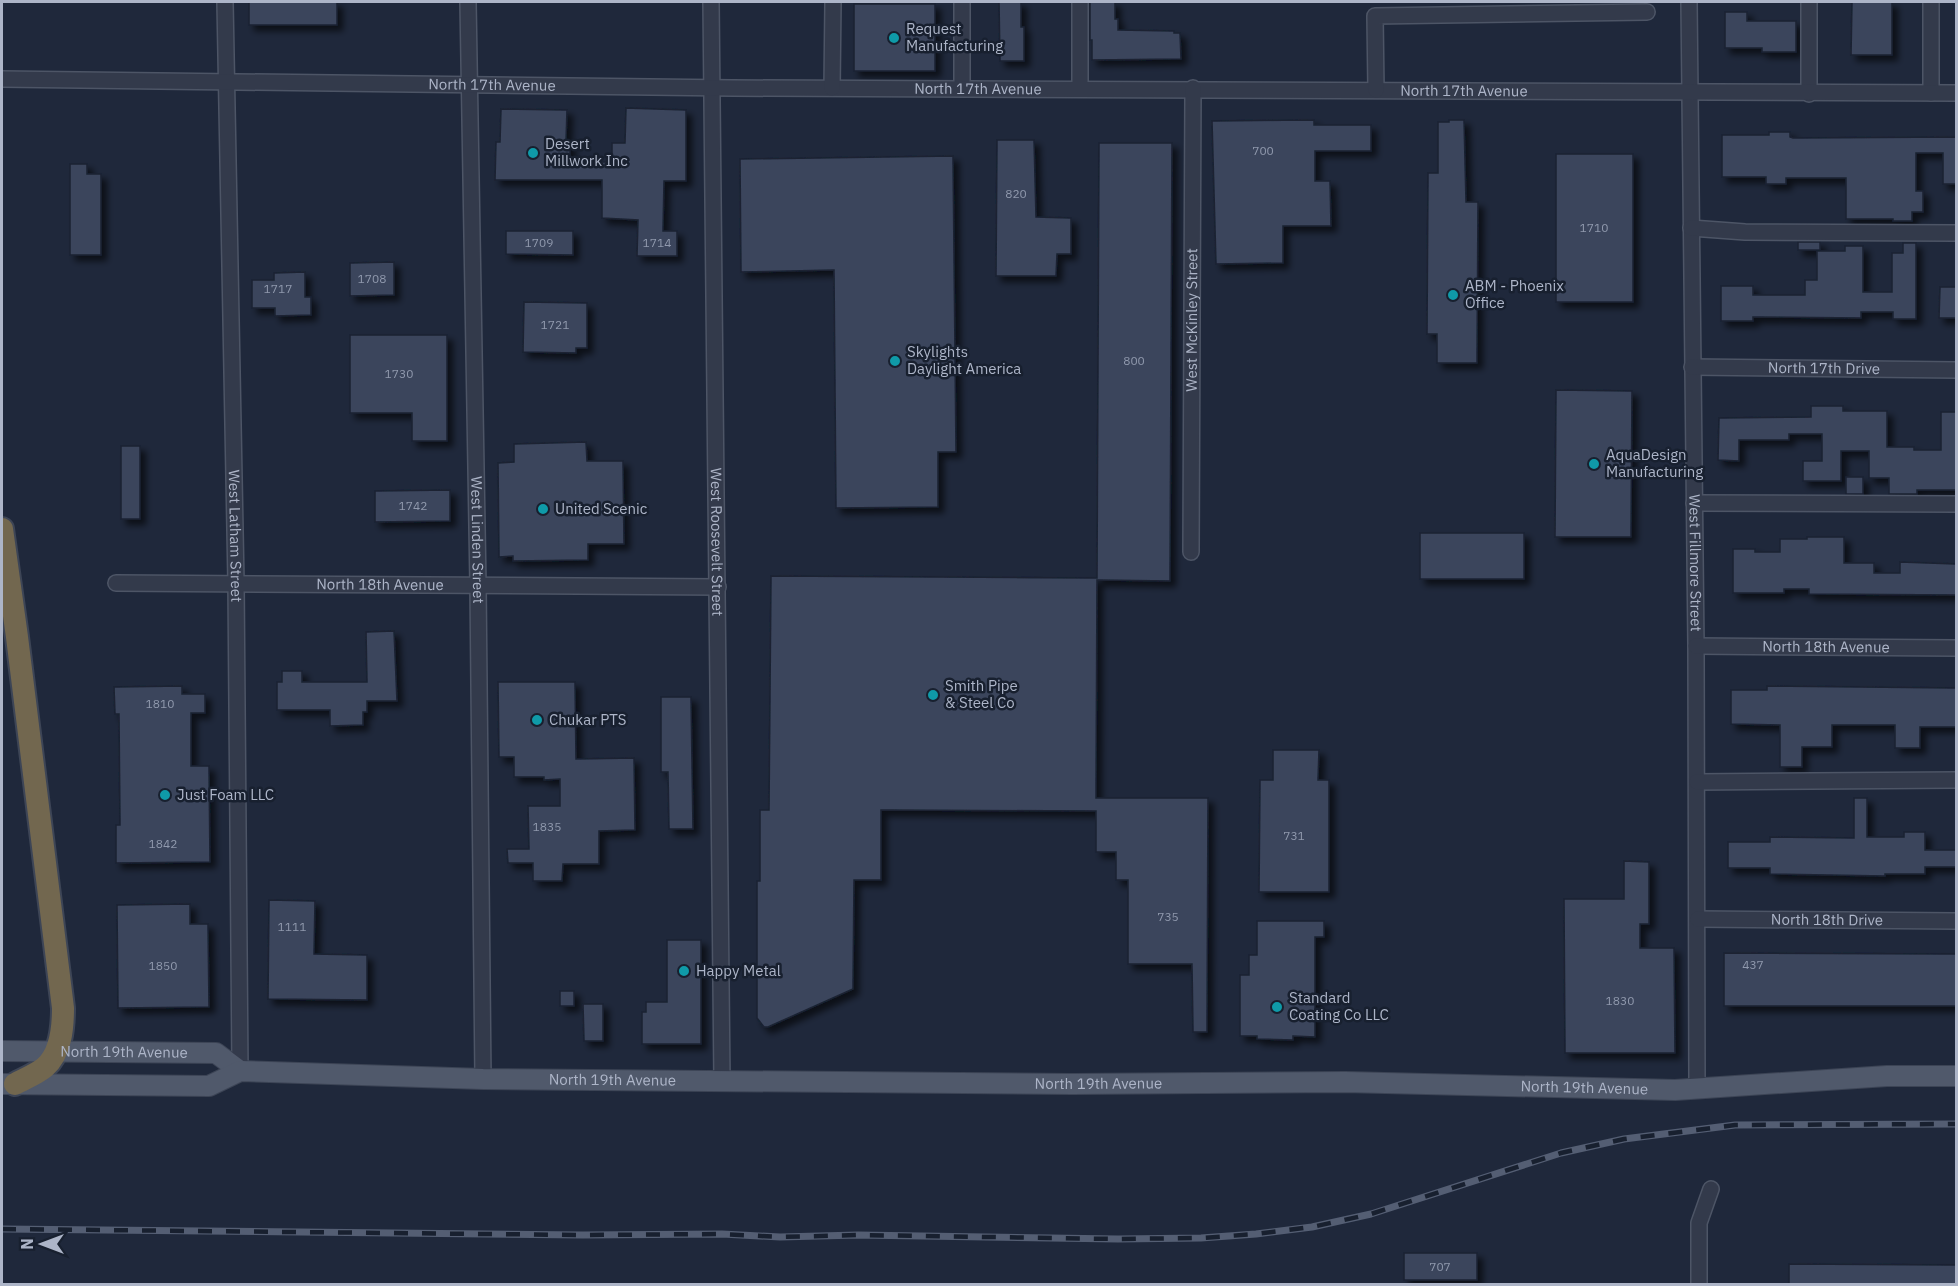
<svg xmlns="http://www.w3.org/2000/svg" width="1958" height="1286" viewBox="0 0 1958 1286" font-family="'IBM Plex Sans',sans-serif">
	<defs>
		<filter id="shadow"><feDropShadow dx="5.5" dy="5.5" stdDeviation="3" flood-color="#0009"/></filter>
	</defs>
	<rect width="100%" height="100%" fill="#1f283b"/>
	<g fill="#3a445b" stroke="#1a2232" stroke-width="1.5" filter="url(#shadow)">
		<rect x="249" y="2" width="88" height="23"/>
		<path d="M999,2H1021V27H1024V61H1000Z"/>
		<path d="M1090,2H1115V19H1118V30L1174,31V33H1180L1181,59L1092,60V40H1090Z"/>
		<path d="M1852,2H1892V55H1851Z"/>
		<rect x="854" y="4" width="81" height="67"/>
		<path d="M1725,12H1747V21H1796V52H1762V48H1725Z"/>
		<path d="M626,108L686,110V181H664L663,231H677V256H637L638,220L602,218V180H495L496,142H500L501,109L567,110L566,142H570V162H612V143H625Z"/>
		<path d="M1314,120V125H1371V151H1315V181H1330L1331,226H1283V263L1216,264L1212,121Z"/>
		<path d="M1449,120H1464L1466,202H1478L1477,363H1437V334H1427L1428,173H1438V122H1449Z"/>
		<path d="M1769,132H1790V137L1793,138L1956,137V184H1943V153H1916V191H1923V212H1912V221H1893V219H1846V178H1786V184H1766V177H1722V135H1769Z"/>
		<path d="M997,140H1034L1036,217L1071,218V254H1057L1056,276H996Z"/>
		<path d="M1099,143H1172L1170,581L1097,580L1096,798H1208L1207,1032H1193L1192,964H1128V880H1116V852H1096V811L881,810V880H854L853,989L768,1027H764L757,1018V881H760V810H769L771,576L1097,578Z"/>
		<rect x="1556" y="154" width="77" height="148"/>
		<path d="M953,156L956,452H938V507L836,508L834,270L741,272L740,159Z"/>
		<path d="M70,164H87V174H101V255H70Z"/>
		<path d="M506,231H573V255L506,254Z"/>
		<rect x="1798" y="242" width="22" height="8"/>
		<path d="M1903,243H1916V319H1893V312H1861V318L1753,317V321H1721V286H1753V295H1805V280H1817V251H1845V246H1863V292H1892V253H1903Z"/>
		<path d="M394,262V295L350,296V263Z"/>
		<path d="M305,272V297H311V315L275,316V308H252V280H274V273Z"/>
		<path d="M1940,287H1956V318H1939Z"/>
		<path d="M524,302L587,303V348H576V353L523,352Z"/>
		<path d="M350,335H447V441H412V413H350Z"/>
		<path d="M1556,390L1632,391L1631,537H1555Z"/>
		<path d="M1811,406H1843V411H1887V447H1914V450H1941V412H1956V490H1917V494H1889V478H1869V451H1841V481H1803V461H1822V434H1789V440H1739V461L1718,460L1719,418L1811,417Z"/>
		<path d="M586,442L587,461H623L624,544H588V560L513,561V556L499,557L498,463L514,462V444Z"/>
		<rect x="121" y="446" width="19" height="73"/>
		<rect x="1846" y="477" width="17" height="17"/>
		<path d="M450,490V521L375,522V491Z"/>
		<rect x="1420" y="533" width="104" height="46"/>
		<path d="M1807,537H1844V563H1874V573H1900V562L1956,564V595L1809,594V589H1784V593H1733V549H1755V552H1780V539H1807Z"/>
		<path d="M394,631L397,701H367V712H363V725L330,726V710H277V682H282V671H302V682H367L366,632Z"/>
		<path d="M498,682H575L576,759L634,758L635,830L599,831V864H563L562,881H533V863H508L507,849H529L528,806H560V779L544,780V777H514V757H499Z"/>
		<path d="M182,686V694H205V713H191V766H209L210,862L116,863V825H120L119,714H115L114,687Z"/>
		<path d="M1767,686L1956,688V727H1920V748H1895V725H1832V747H1802V767H1780V725L1731,724V690H1767Z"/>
		<path d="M661,697H691L693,829H669L668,772H661Z"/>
		<path d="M1273,750H1319L1318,780H1329V892H1259L1260,780H1273Z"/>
		<path d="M1854,798H1867V837H1904V832H1925V850H1956V867H1925V874H1885V876L1770,874V868H1728V842H1770V837L1854,838Z"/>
		<path d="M1624,861L1649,862V924H1640V948H1674L1675,1053H1565L1564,899H1624Z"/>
		<path d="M269,900L315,901L314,954L367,955V1000L268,999Z"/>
		<path d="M190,904V924H208L209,1007L118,1008L117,905Z"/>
		<path d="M1257,921H1324V937H1315V1037L1293,1036V1040L1257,1039V1036H1240V975H1249V955H1257Z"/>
		<path d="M667,940H701V1044H642V1012H646V1002H667Z"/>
		<path d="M1724,953L1956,954V1006H1724Z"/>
		<rect x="560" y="991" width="14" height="15"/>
		<path d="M583,1004H603V1041H584Z"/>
		<rect x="1404" y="1253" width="73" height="27"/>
		<path d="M1789,1264L1956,1265V1284H1789Z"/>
	</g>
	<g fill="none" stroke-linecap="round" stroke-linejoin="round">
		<defs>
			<g id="minor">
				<path id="s1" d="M225,2L236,583L240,1071"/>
				<path id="s2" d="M468,2L478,585L483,1079"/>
				<path id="s3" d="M711,2L722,1081"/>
				<path d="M962,2V88"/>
				<path d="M1080,2V88"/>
				<path id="s4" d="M1689,2L1696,646L1697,1089"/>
				<path d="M1809,2V94"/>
				<path d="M1931,2V93"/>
				<path id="s5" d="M2,79L732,88L1956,93"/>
				<path d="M832,88L833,2"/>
				<path d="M1376,90L1375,16L1647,12"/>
				<path d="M1691,228L1745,232L1956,233"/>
				<path id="s6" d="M1692,367L1956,370"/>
				<path d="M1694,503L1956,504"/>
				<path id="s7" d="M1191,552L1193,88"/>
				<path id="s8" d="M116,583L718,587"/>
				<path id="s9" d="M1696,646L1956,648"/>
				<path d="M1697,782L1956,780"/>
				<path id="s10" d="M1698,919L1956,921"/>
				<path d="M1699,1284V1223L1711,1189"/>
			</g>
			<g id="major">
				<path id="s11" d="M2,1051L216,1053L240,1071"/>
				<path id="s12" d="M2,1084L209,1086L240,1071L483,1079L1072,1084L1345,1082L1675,1090L1887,1076H1956"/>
			</g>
			<path id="highway" d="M2,529L17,637L63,1008C63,1028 61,1053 45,1067C37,1074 24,1079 15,1084"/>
		</defs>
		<use href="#minor" stroke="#4d5566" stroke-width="18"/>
		<use href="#major" stroke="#3c4455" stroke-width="22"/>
		<use href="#highway" stroke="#3d4556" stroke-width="26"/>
		<use href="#minor" stroke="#333a4b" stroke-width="15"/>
		<use href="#major" stroke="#50596b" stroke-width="20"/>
		<use href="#highway" stroke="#72674f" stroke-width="22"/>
		<defs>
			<path id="rail" d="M2,1229L583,1235L722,1234L780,1237L858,1235L1118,1239L1201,1238L1256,1234L1312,1227L1371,1214L1561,1153L1624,1139L1735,1125L1956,1124"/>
		</defs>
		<use href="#rail" stroke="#545e73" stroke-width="7"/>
		<use href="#rail" stroke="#18202f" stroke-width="4.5" stroke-dasharray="14" stroke-linecap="butt"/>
	</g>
	<g fill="#0f9aa8" stroke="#18202f" stroke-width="2">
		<circle cx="894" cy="38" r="6"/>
		<circle cx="533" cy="153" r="6"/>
		<circle cx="1453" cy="295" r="6"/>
		<circle cx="895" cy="361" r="6"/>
		<circle cx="1594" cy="464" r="6"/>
		<circle cx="543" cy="509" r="6"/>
		<circle cx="933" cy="695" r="6"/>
		<circle cx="537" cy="720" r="6"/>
		<circle cx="165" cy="795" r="6"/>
		<circle cx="684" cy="971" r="6"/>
		<circle cx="1277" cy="1007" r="6"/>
	</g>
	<g text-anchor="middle" stroke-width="5" stroke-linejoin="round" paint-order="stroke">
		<g font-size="12" fill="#9099ad">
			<text x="1263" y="155">700</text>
			<text x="1016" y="198">820</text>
			<text x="1594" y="232">1710</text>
			<text x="539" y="247">1709</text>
			<text x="657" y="247">1714</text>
			<text x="372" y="283">1708</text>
			<text x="278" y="293">1717</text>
			<text x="555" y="329">1721</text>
			<text x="1134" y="365">800</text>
			<text x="399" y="378">1730</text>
			<text x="413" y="510">1742</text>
			<text x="160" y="708">1810</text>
			<text x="547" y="831">1835</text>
			<text x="1294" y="840">731</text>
			<text x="163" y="848">1842</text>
			<text x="1168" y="921">735</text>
			<text x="292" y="931">1111</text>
			<text x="1753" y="969">437</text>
			<text x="163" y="970">1850</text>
			<text x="1620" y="1005">1830</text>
			<text x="1440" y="1271">707</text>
		</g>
		<g font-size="15" fill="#adb5c8" stroke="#18202f" text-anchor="start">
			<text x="906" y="34">Request<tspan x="906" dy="17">Manufacturing</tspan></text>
			<text x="545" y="149">Desert<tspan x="545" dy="17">Millwork Inc</tspan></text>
			<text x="1465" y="291">ABM - Phoenix<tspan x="1465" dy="17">Office</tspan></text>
			<text x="907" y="357">Skylights<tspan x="907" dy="17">Daylight America</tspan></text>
			<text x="1606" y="460">AquaDesign<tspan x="1606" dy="17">Manufacturing</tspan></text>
			<text x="555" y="514">United Scenic</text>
			<text x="945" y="691">Smith Pipe<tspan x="945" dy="17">&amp; Steel Co</tspan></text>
			<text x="549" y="725">Chukar PTS</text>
			<text x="177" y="800">Just Foam LLC</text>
			<text x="696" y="976">Happy Metal</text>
			<text x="1289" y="1003">Standard<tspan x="1289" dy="17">Coating Co LLC</tspan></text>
		</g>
		<g font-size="15" fill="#adb5c8" stroke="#18202f">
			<text dy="5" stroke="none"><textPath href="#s5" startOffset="490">North 17th Avenue</textPath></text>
			<text dy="5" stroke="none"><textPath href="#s5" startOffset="976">North 17th Avenue</textPath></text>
			<text dy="5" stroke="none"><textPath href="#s5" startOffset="1462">North 17th Avenue</textPath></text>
			<text dy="5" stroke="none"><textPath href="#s7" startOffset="232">West McKinley Street</textPath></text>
			<text dy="5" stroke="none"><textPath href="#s6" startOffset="132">North 17th Drive</textPath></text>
			<text dy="5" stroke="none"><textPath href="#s1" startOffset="534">West Latham Street</textPath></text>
			<text dy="5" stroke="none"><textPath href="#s2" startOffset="538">West Linden Street</textPath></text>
			<text dy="5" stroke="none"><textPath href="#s3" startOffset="540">West Roosevelt Street</textPath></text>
			<text dy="5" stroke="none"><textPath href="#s4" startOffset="561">West Fillmore Street</textPath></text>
			<text dy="5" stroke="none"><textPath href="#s8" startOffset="264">North 18th Avenue</textPath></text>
			<text dy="5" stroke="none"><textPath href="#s9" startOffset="130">North 18th Avenue</textPath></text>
			<text dy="5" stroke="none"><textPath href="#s10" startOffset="129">North 18th Drive</textPath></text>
			<text dy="5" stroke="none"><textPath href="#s11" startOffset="122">North 19th Avenue</textPath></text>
			<text dy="5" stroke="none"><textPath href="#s12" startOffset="614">North 19th Avenue</textPath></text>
			<text dy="5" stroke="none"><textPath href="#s12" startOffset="1100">North 19th Avenue</textPath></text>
			<text dy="5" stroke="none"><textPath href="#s12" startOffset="1586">North 19th Avenue</textPath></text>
		</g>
	</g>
	<rect width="1958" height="1286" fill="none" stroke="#adb5c8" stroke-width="6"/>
	<g transform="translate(42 1244) rotate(270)" stroke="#18202f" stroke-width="4.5" paint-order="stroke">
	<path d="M0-4.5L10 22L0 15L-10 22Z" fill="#adb5c8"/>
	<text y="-9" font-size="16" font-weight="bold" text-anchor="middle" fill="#adb5c8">N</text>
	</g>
</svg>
